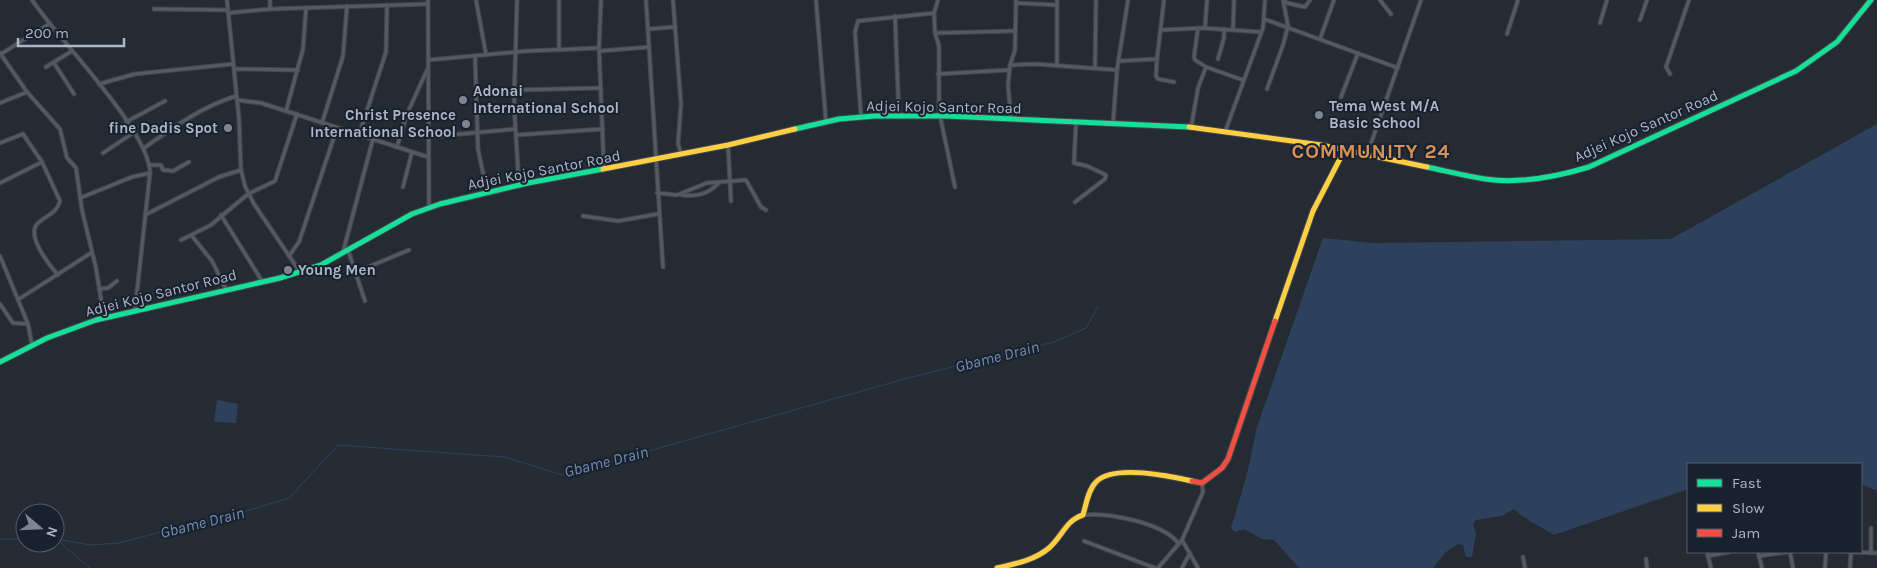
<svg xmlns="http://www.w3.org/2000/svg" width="1877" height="568" viewBox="0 0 1877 568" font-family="Karla,sans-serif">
	<rect width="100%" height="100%" fill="#252b33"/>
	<g fill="#2e415c">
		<path d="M1877,124V491L1861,484V464H1688V489L1554,535C1540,526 1526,520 1514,509L1502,516L1476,520L1473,524L1476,533L1472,557H1466L1463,545L1458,544L1446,552L1433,568H1299L1274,540L1262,539L1244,529L1235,532L1231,528L1247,474L1257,427L1323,238L1373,243L1671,239Z"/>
		<path d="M217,400L238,404L236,423L214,422Z"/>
	</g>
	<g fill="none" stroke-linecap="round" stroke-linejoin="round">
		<g stroke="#2e415c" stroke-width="1">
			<path d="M0,539H25"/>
			<path d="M55,539L91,545L119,543L195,523L221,519L289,498L338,445L504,457L563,475L908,378L1054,342L1086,328L1098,307"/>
			<path d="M58,541L90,568"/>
		</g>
		<defs>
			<g id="street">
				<path d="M32,0C58,39 150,131 150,173L135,310"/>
				<path d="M227,0L239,119L241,170L245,186L254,204L300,272"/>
				<path d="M270,0V9"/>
				<path d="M428,0L429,207"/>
				<path d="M476,0L486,54"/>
				<path d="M517,0L514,105L519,185"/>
				<path d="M601,0L599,48L604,169"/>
				<path d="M646,0L663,267"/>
				<path d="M673,0L681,104L678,144L681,153"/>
				<path d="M816,0L826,122"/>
				<path d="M938,0L934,13L935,33L939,46V111L955,187"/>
				<path d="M1057,0V66"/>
				<path d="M1284,0L1287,3L1305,7L1310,0"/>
				<path d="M1380,0L1391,14"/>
				<path d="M1016,3L1057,5"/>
				<path d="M154,9L228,10"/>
				<path d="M228,13L270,9L428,4"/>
				<path d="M895,16L899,116"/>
				<path d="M1264,19L1398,68"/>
				<path d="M1640,20L1647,0"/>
				<path d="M1600,23L1607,0"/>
				<path d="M1205,28L1207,0"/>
				<path d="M648,29L675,27"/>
				<path d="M1233,29L1234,0"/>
				<path d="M1161,30L1202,28L1261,32"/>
				<path d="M936,33L1015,31"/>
				<path d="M1507,34L1518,0"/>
				<path d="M1320,39L1334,0"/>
				<path d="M559,50V0"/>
				<path d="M600,51L649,47"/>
				<path d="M0,53L27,92L60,129L67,158L76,168L82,210L96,268L104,318"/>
				<path d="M1,54L49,24"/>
				<path d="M475,56L478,149L487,192"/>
				<path d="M1157,59L1156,76L1158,79L1174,82"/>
				<path d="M1218,59L1224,38V29"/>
				<path d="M428,60L527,51L599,48"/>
				<path d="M1120,61L1157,59L1164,0"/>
				<path d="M54,63L74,94"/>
				<path d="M1010,65L1036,64L1117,70"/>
				<path d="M46,67L72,51"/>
				<path d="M1206,67L1243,80"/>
				<path d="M1095,68L1096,0"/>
				<path d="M234,69L298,70"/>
				<path d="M938,74L1009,70"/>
				<path d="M1670,74L1666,67L1689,0"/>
				<path d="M99,84L135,74L233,64"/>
				<path d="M1267,89L1283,45L1288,26L1283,0"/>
				<path d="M514,90L601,88"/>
				<path d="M1341,97L1358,53"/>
				<path d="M237,100L261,103L286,111L428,157"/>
				<path d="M0,103L27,92"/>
				<path d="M286,111L303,49L306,8"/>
				<path d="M861,117L855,32L858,21L934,13"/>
				<path d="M1011,119L1008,85L1010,65L1015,50L1016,0"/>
				<path d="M126,122L165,101"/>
				<path d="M322,123L343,56L347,6"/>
				<path d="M1113,124L1117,70L1128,0"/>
				<path d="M1191,128L1198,88L1206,67L1195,60L1194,57L1198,28"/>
				<path d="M1225,132L1263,28L1265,0"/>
				<path d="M359,135L386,52L387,5"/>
				<path d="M516,135L603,129"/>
				<path d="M428,137L515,129"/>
				<path d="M0,143L23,134L42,162L60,201C57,213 47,215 38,223C25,235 50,266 58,275"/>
				<path d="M728,145L731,201"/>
				<path d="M397,147L407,114L427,70"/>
				<path d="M144,148C172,128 203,106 236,96"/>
				<path d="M103,153L133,133"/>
				<path d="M1367,155L1421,0"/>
				<path d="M150,165H161L163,170L173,171L189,162"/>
				<path d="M0,183L42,162"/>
				<path d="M403,187L412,152"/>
				<path d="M657,193L677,195L707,183L746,180L761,207L766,210"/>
				<path d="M682,195C697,197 708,194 719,183"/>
				<path d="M80,198L132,177L150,173"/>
				<path d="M1075,202L1105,179L1106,175L1087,166L1074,163L1076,123"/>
				<path d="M145,215L219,177L241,170"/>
				<path d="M221,215L262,281"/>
				<path d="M583,216L618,221L658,214"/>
				<path d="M192,236L212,261L226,289"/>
				<path d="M181,240L211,225L248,194L275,181L297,114"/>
				<path d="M348,250L365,301"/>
				<path d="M343,252L373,139"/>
				<path d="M0,256L28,324L32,345"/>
				<path d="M289,256L299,242L337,128"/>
				<path d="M356,272L409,250"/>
				<path d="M99,289L108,288L117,281"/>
				<path d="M19,299L91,253"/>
				<path d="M0,304L13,323L28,324"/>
				<path d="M1083,515C1108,512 1164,523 1179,544"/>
				<path d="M1084,541L1155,568"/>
				<path d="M1707,552L1711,568"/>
				<path d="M1758,552L1762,568"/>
				<path d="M1790,552L1793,568"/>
				<path d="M1849,552L1877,553"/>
				<path d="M1871,553V528"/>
				<path d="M1708,556L1729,552"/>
				<path d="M1759,556L1787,552"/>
				<path d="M1523,557L1525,568"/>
				<path d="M1646,559L1647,568"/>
				<path d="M1158,568L1182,540"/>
				<path d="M1182,568L1190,553"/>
				<path d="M1198,568L1182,540L1203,492L1202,483"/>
				<path d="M1825,568L1826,552"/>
				<path d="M1850,568L1851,552"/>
			</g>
			<g id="fast">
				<path d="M795,129L839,119L875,116H947L1189,127"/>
				<path d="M1427,167C1446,171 1465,176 1485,179C1519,184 1556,177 1589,167L1796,71L1837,42L1871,0"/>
				<path d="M0,362L47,338L96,320L280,278L321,265L412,214L440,204L528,183L603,169"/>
			</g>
			<g id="slow">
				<path d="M1189,127L1321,145L1427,167"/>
				<path d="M603,169L728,145L795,129"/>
				<path d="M1275,321L1313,211L1345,149"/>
				<path d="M997,568C1015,564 1035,560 1049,548C1062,537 1066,520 1083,515C1086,505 1088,490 1096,482C1113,464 1170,476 1192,481"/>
			</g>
			<path id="jam" d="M1192,481L1202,483L1222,468L1228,459L1275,321"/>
		</defs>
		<use href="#street" stroke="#42474e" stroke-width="5"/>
		<use href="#fast" stroke="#42474e" stroke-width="7"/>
		<use href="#slow" stroke="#42474e" stroke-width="7"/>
		<use href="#jam" stroke="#42474e" stroke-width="7"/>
		<use href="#street" stroke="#545962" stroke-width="3"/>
		<use href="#fast" stroke="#16e098" stroke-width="5"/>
		<use href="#slow" stroke="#ffcf43" stroke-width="5"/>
		<use href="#jam" stroke="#f24e42" stroke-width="5"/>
	</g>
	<g fill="#7d8593" stroke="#18212e" stroke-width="2">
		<circle cx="463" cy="100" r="5"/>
		<circle cx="1319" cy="115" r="5"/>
		<circle cx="466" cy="124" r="5"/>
		<circle cx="228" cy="128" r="5"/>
		<circle cx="288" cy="270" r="5"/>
	</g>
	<g text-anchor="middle" stroke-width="4" stroke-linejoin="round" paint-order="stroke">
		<g font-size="15" font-weight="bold" fill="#adb6c6" stroke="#18212e" text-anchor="start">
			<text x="473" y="96">Adonai<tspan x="473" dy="17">International School</tspan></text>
			<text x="1329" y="111">Tema West M/A<tspan x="1329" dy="17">Basic School</tspan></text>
			<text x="456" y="120" text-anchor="end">Christ Presence<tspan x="456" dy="17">International School</tspan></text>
			<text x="218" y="133" text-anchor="end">fine Dadis Spot</text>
			<text x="298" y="275">Young Men</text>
		</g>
		<g font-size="15" fill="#adb6c6" stroke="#18212e">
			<text transform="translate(944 107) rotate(1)" y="5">Adjei Kojo Santor Road</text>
			<text transform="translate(1646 126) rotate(-24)" y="5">Adjei Kojo Santor Road</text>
			<text transform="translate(544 170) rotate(-11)" y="5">Adjei Kojo Santor Road</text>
			<text transform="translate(161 293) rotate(-14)" y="5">Adjei Kojo Santor Road</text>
		</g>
		<g font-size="16" font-style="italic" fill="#738db1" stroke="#18212e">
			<text transform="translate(997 356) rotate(-14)" y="6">Gbame Drain</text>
			<text transform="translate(606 461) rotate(-14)" y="6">Gbame Drain</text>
			<text transform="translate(202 522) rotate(-14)" y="6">Gbame Drain</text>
		</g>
		<g font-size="20" font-weight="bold" letter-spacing="1" fill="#da9054" stroke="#18212e">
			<text x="1371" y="158">COMMUNITY 24</text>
		</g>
	</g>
	<rect x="1687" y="463" width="175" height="90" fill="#18212e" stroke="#545d6b"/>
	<rect x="1697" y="479" width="25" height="8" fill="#16e098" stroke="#545d6b"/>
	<text x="1732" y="488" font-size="15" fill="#adb6c6">Fast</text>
	<rect x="1697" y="504" width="25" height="8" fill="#ffcf43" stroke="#545d6b"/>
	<text x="1732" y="513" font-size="15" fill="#adb6c6">Slow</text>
	<rect x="1697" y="529" width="25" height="8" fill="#f24e42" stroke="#545d6b"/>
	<text x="1732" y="538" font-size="15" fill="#adb6c6">Jam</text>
	<g transform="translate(40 528) rotate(109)"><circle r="24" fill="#18212e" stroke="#545d6b"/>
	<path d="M0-4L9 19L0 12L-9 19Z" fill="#7d8593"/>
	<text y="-8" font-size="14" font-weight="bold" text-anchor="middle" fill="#adb6c6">N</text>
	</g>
	<path d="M18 38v8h106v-8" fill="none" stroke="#adb6c6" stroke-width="2.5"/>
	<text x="25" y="38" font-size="15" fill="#adb6c6" stroke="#18212e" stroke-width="4" paint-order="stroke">200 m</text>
</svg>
